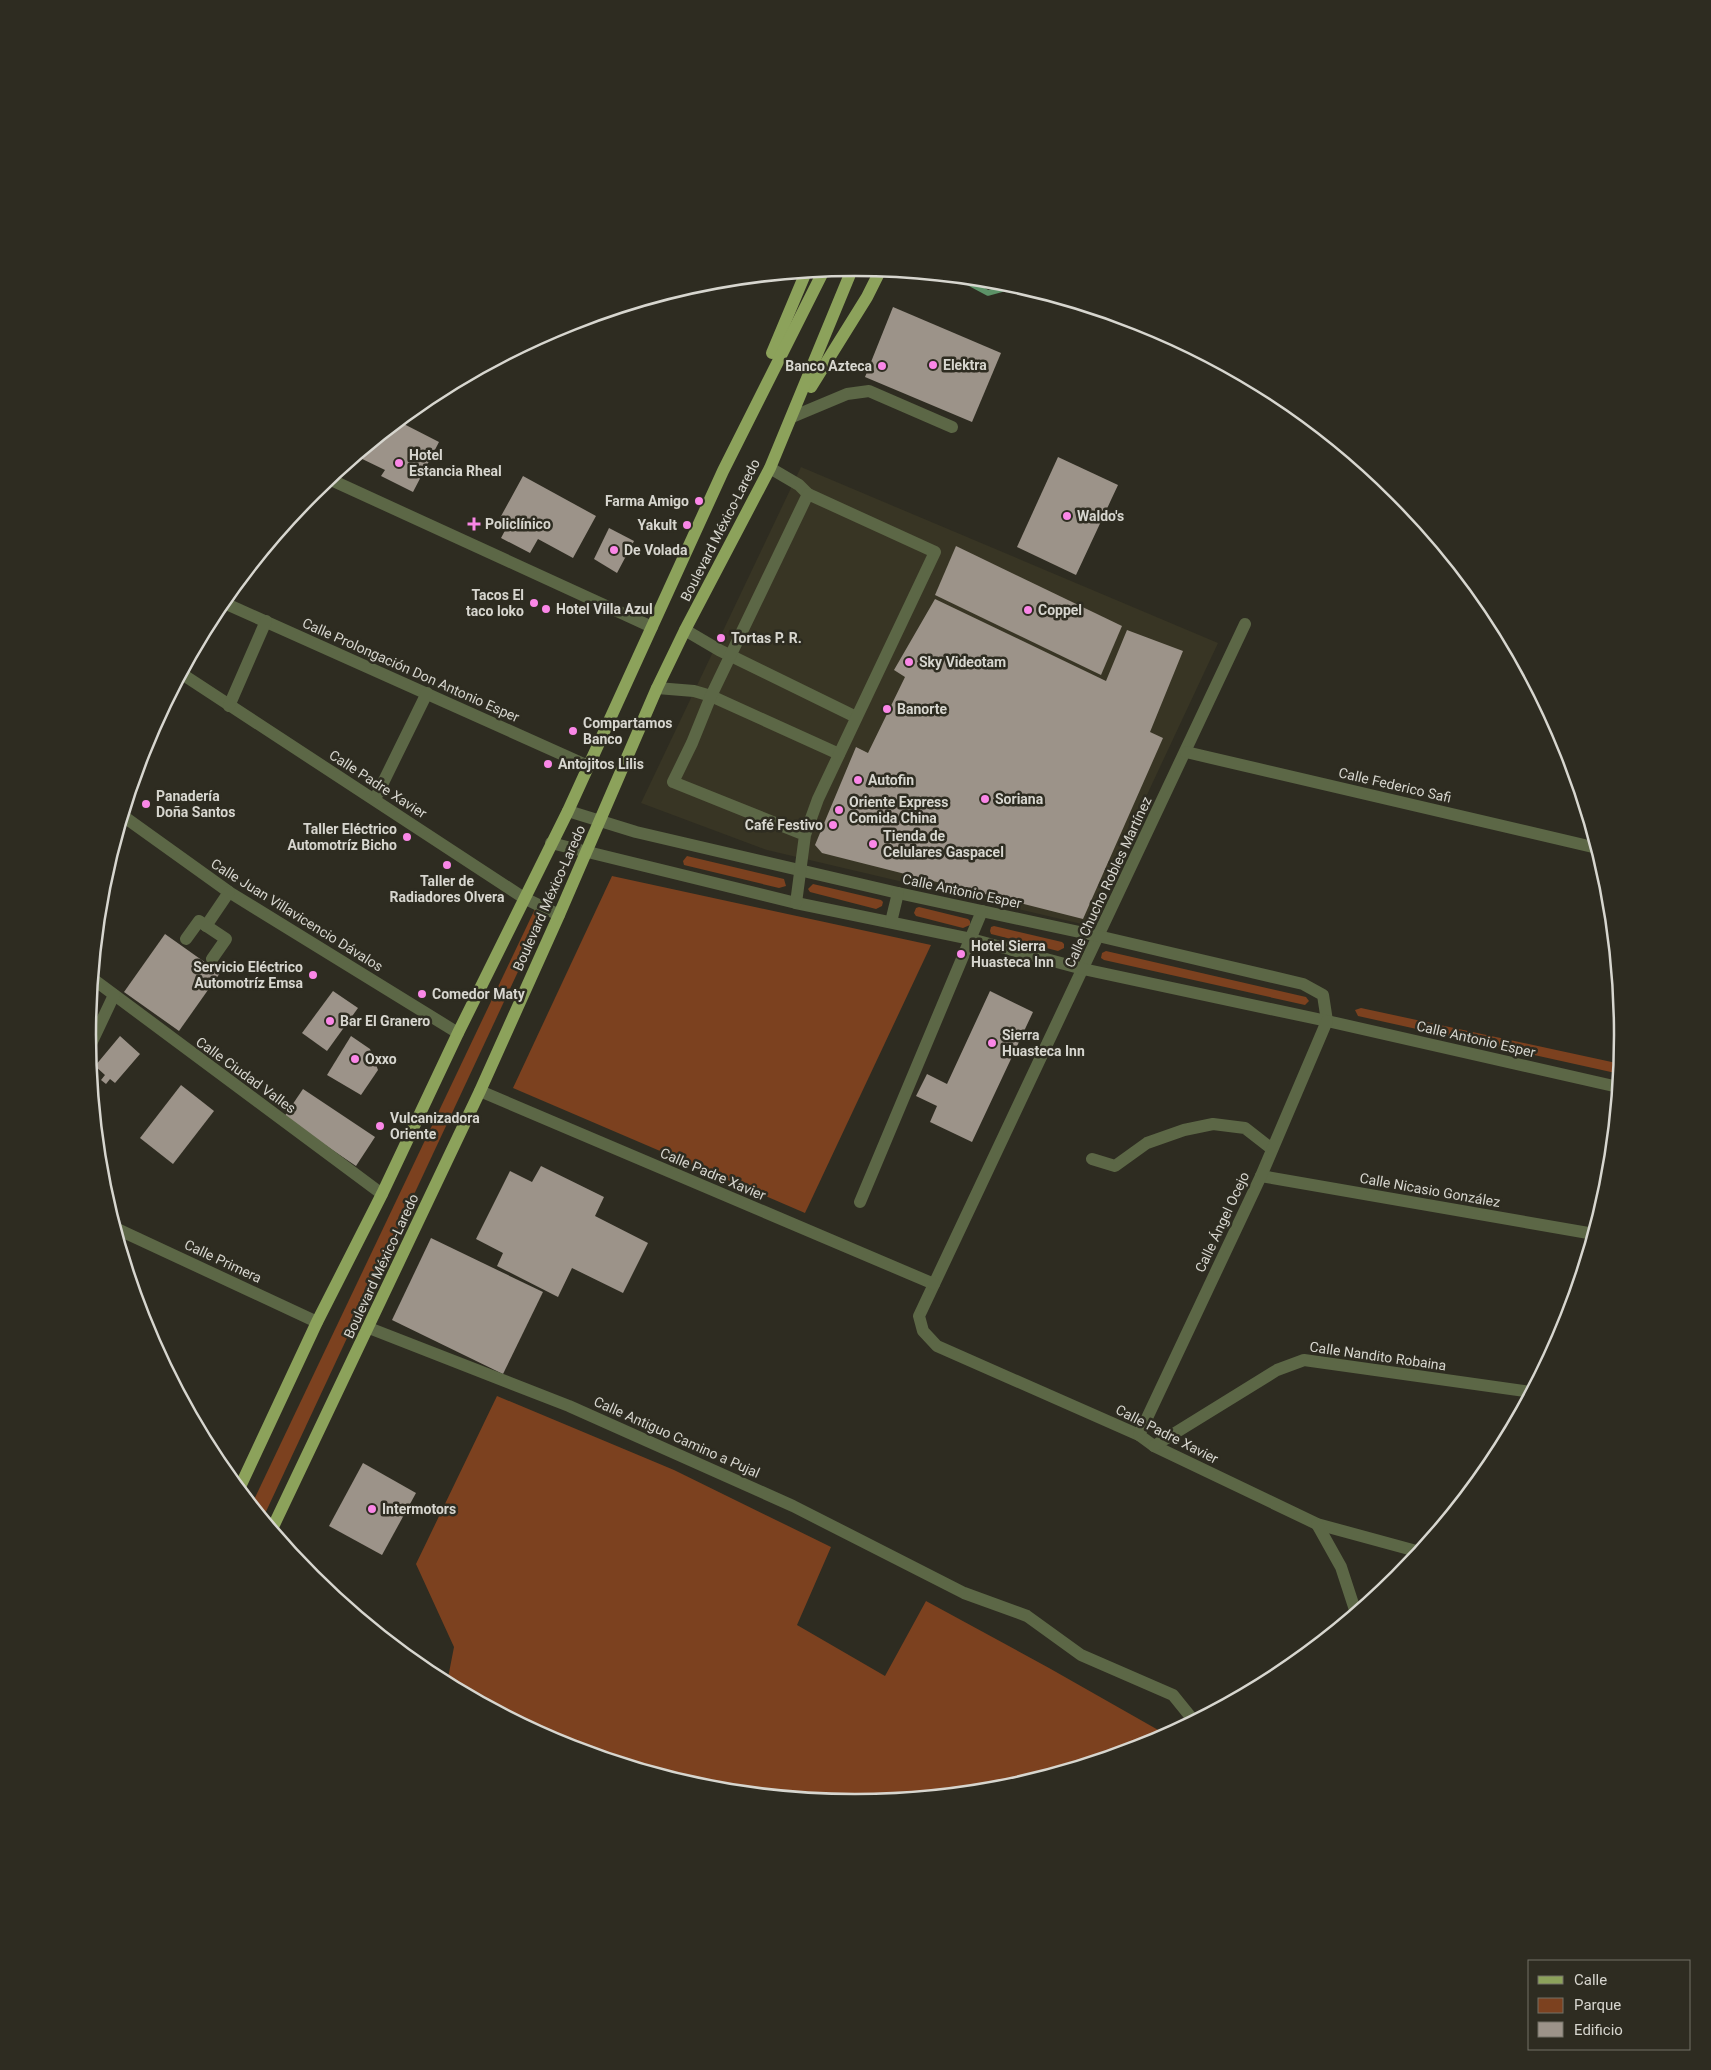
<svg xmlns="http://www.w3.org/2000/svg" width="1711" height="2070" viewBox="0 0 1711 2070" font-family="Roboto,sans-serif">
	<rect width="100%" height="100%" fill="#2e2c21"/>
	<path fill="#383524" d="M801,467L1218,643L1086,925L767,850L641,803Z"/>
	<g fill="#7c411f">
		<path d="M687,856L784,879L786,886L779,888L684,865L683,861Z"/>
		<path d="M612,876L931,945L805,1213L513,1088Z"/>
		<path d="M813,884L881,900L883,902L882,906L876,909L810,892L808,889Z"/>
		<path d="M919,907L968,919L970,921V925L963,928L916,916L914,913L916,908Z"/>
		<path d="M535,909L543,911L544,916L263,1518L252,1504Z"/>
		<path d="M994,926L1062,942L1064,944V948L1058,951L991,934L990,931L991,927Z"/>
		<path d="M1106,951L1306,997L1309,1001L1305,1005L1104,960L1101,958L1102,953Z"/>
		<path d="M1361,1008L1621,1064L1620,1074L1358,1016L1355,1010Z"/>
		<path d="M497,1396L674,1470L831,1547L797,1625L885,1676L926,1601L1049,1668L1167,1735L1149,1745L1005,1788L855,1803L705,1788L561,1744L447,1683L454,1647L416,1564Z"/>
	</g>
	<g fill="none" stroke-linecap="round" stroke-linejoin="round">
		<path stroke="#5c9267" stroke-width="5.5" d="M958,277L988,293L1017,285"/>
	</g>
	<g fill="#9c9389">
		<path d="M893,307L1001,353L972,422L865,377Z"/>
		<path d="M398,421L439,442L413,492L381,476L385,470L356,456Z"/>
		<path d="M1058,457L1118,485L1076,575L1017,547Z"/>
		<path d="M523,476L596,516L573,558L538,539L530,553L501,538L509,523L500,518Z"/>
		<path d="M609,528L634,541L617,573L594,559Z"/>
		<path d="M956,546L1122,626L1101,675L935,595Z"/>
		<path d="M935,599L1106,681L1127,630L1183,651L1150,732L1163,738L1083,919L822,853L815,845L856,747L868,753L905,677L894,670Z"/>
		<path d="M165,934L220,973L179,1031L124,992Z"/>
		<path d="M333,991L358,1008L327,1051L302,1033Z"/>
		<path d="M990,991L1033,1012L972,1142L930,1122L937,1106L916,1096L927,1074L947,1084Z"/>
		<path d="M120,1036L140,1054L115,1083L110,1079L106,1084L101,1080L105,1075L95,1066Z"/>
		<path d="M351,1036L370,1049L378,1070L361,1095L327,1075Z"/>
		<path d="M181,1085L214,1111L173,1164L140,1138Z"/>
		<path d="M303,1089L375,1137L356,1166L284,1117Z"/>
		<path d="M541,1166L604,1197L595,1216L648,1243L623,1293L572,1268L558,1297L497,1266L503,1253L476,1239L510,1171L532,1182Z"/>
		<path d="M431,1238L543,1292L503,1374L392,1320Z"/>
		<path d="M363,1463L416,1493L382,1555L329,1526Z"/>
	</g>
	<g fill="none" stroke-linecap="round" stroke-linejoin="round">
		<g stroke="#5c6746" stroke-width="12">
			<path d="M792,417L847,394L869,391L952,427"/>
			<path d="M770,468L799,485L808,494"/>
			<path d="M329,479L652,627"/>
			<path d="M222,602L588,766"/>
			<path d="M1245,624L919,1316L923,1331L937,1346L1139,1435L1154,1446L1317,1524L1420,1552"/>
			<path d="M685,630L719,650L856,717"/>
			<path d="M182,674L524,898L559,915"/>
			<path d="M657,688L694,691L711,696L839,754"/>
			<path d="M229,706L266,621"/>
			<path d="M1186,752L1597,848"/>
			<path d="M375,799L427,693"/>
			<path d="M568,811L636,832L898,893L1098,936L1303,984L1323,995L1327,1021"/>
			<path d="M123,816L229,892L458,1033"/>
			<path d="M551,843L796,903L971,939L1083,969L1327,1021L1618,1087"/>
			<path d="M796,903L805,835L818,799L935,552L808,494L711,696L692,743L673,782L805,835"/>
			<path d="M891,922L898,893"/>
			<path d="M206,926L229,892"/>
			<path d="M186,939L199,921L226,939L212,959"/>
			<path d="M93,979L382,1194"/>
			<path d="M89,1048L114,995"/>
			<path d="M480,1091L934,1284"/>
			<path d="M1092,1159L1115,1166L1147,1143L1184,1130L1213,1124L1245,1128L1272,1149"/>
			<path d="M1261,1176L1594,1234"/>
			<path d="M860,1202L982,911"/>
			<path d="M115,1228L317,1322"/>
			<path d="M369,1328L569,1406L793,1506L964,1593L1027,1616L1081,1655L1173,1695L1194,1721"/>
			<path d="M1139,1435L1261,1176L1327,1021"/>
			<path d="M1154,1446L1277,1370L1304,1360L1531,1392"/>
			<path d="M1317,1524L1341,1567L1356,1613"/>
		</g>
		<g stroke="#8ca25b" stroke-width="12">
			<path d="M772,353L806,272"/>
			<path d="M811,387L867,297L881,269"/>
			<path d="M239,1489L317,1322L382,1194L458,1033L568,811L723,471L824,270"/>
			<path d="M272,1529L480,1091L559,915L657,688L685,630L770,468L853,267"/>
		</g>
	</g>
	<g fill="#fa87e7" stroke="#2e2c21" stroke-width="2">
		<circle cx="933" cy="365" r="5"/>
		<circle cx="882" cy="366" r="5"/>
		<circle cx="399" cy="463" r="5"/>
		<circle cx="699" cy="501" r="5"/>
		<circle cx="1067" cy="516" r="5"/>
		<path d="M471.5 516.5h5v5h5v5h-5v5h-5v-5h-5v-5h5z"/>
		<circle cx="687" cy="525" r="5"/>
		<circle cx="614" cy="550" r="5"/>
		<circle cx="534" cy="603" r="5"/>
		<circle cx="546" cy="609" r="5"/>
		<circle cx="1028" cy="610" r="5"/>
		<circle cx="721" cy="638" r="5"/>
		<circle cx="909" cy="662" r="5"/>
		<circle cx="887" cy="709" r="5"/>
		<circle cx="573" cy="731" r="5"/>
		<circle cx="548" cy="764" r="5"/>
		<circle cx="858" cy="780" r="5"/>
		<circle cx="985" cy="799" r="5"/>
		<circle cx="146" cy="804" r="5"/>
		<circle cx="839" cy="810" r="5"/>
		<circle cx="833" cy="825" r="5"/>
		<circle cx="407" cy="837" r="5"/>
		<circle cx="873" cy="844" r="5"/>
		<circle cx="447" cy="865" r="5"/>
		<circle cx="961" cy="954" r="5"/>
		<circle cx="313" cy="975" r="5"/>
		<circle cx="422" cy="994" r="5"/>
		<circle cx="330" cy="1021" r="5"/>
		<circle cx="992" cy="1043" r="5"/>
		<circle cx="355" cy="1059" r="5"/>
		<circle cx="380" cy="1126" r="5"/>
		<circle cx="372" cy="1509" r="5"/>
	</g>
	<g text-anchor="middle" stroke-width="5" stroke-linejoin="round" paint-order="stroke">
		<g font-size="14" font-weight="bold" fill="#d7d6cf" stroke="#2e2c21" text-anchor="start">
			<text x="943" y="370">Elektra</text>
			<text x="872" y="371" text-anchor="end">Banco Azteca</text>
			<text x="409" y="460">Hotel<tspan x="409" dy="16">Estancia Rheal</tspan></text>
			<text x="689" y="506" text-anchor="end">Farma Amigo</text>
			<text x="1077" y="521">Waldo's</text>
			<text x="485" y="529">Policlínico</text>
			<text x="677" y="530" text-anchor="end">Yakult</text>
			<text x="624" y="555">De Volada</text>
			<text x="524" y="600" text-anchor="end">Tacos El<tspan x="524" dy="16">taco loko</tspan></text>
			<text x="556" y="614">Hotel Villa Azul</text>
			<text x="1038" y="615">Coppel</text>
			<text x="731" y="643">Tortas P. R.</text>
			<text x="919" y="667">Sky Videotam</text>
			<text x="897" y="714">Banorte</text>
			<text x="583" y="728">Compartamos<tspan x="583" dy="16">Banco</tspan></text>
			<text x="558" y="769">Antojitos Lilis</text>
			<text x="868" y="785">Autofin</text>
			<text x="156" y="801">Panadería<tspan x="156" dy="16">Doña Santos</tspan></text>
			<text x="995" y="804">Soriana</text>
			<text x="849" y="807">Oriente Express<tspan x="849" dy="16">Comida China</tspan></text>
			<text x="823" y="830" text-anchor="end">Café Festivo</text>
			<text x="397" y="834" text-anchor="end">Taller Eléctrico<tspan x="397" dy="16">Automotríz Bicho</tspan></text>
			<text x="883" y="841">Tienda de<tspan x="883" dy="16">Celulares Gaspacel</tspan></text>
			<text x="447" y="886" text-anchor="middle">Taller de<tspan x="447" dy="16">Radiadores Olvera</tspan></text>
			<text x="971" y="951">Hotel Sierra<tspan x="971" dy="16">Huasteca Inn</tspan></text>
			<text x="303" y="972" text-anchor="end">Servicio Eléctrico<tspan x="303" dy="16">Automotríz Emsa</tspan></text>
			<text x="432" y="999">Comedor Maty</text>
			<text x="340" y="1026">Bar El Granero</text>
			<text x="1002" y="1040">Sierra<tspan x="1002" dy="16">Huasteca Inn</tspan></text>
			<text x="365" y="1064">Oxxo</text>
			<text x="390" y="1123">Vulcanizadora<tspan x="390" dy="16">Oriente</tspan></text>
			<text x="382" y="1514">Intermotors</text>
		</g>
		<g font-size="14" fill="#d7d6cf" stroke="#2e2c21">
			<text transform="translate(720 530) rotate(-63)" y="5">Boulevard México-Laredo</text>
			<text transform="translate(411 670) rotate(24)" y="5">Calle Prolongación Don Antonio Esper</text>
			<text transform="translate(378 784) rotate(33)" y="5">Calle Padre Xavier</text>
			<text transform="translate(1395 785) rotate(13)" y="5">Calle Federico Safi</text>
			<text transform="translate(1108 882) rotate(-65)" y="5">Calle Chucho Robles Martínez</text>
			<text transform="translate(962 891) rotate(12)" y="5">Calle Antonio Esper</text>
			<text transform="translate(549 898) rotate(-66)" y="5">Boulevard México-Laredo</text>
			<text transform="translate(297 915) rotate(32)" y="5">Calle Juan Villavicencio Dávalos</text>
			<text transform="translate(1476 1039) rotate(13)" y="5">Calle Antonio Esper</text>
			<text transform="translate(246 1075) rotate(36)" y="5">Calle Ciudad Valles</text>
			<text transform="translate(713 1174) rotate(23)" y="5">Calle Padre Xavier</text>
			<text transform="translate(1430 1190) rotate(10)" y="5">Calle Nicasio González</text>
			<text transform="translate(1222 1222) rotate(-65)" y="5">Calle Ángel Ocejo</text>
			<text transform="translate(223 1261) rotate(25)" y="5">Calle Primera</text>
			<text transform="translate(381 1266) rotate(-65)" y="5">Boulevard México-Laredo</text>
			<text transform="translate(1378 1356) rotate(8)" y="5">Calle Nandito Robaina</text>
			<text transform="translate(1167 1434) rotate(27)" y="5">Calle Padre Xavier</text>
			<text transform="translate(677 1437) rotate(24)" y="5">Calle Antiguo Camino a Pujal</text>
		</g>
	</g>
	<path d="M0 0H1711V2070H0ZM96 1035a759 759 0 1 1 1518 0a759 759 0 1 1-1518 0Z" fill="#2e2c21" fill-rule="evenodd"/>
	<path fill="none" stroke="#d7d6cf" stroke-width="2.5" d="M96 1035a759 759 0 1 1 1518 0a759 759 0 1 1-1518 0Z"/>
	<rect x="1528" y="1960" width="162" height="90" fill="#2e2c21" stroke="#727067"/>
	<rect x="1538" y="1976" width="25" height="8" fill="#8ca25b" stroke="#727067"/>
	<text x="1574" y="1985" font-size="15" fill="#d7d6cf">Calle</text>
	<rect x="1538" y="1998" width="25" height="15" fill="#7c411f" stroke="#727067"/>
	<text x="1574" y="2010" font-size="15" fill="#d7d6cf">Parque</text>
	<rect x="1538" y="2022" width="25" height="15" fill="#9c9389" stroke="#727067"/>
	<text x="1574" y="2035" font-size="15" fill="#d7d6cf">Edificio</text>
</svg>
